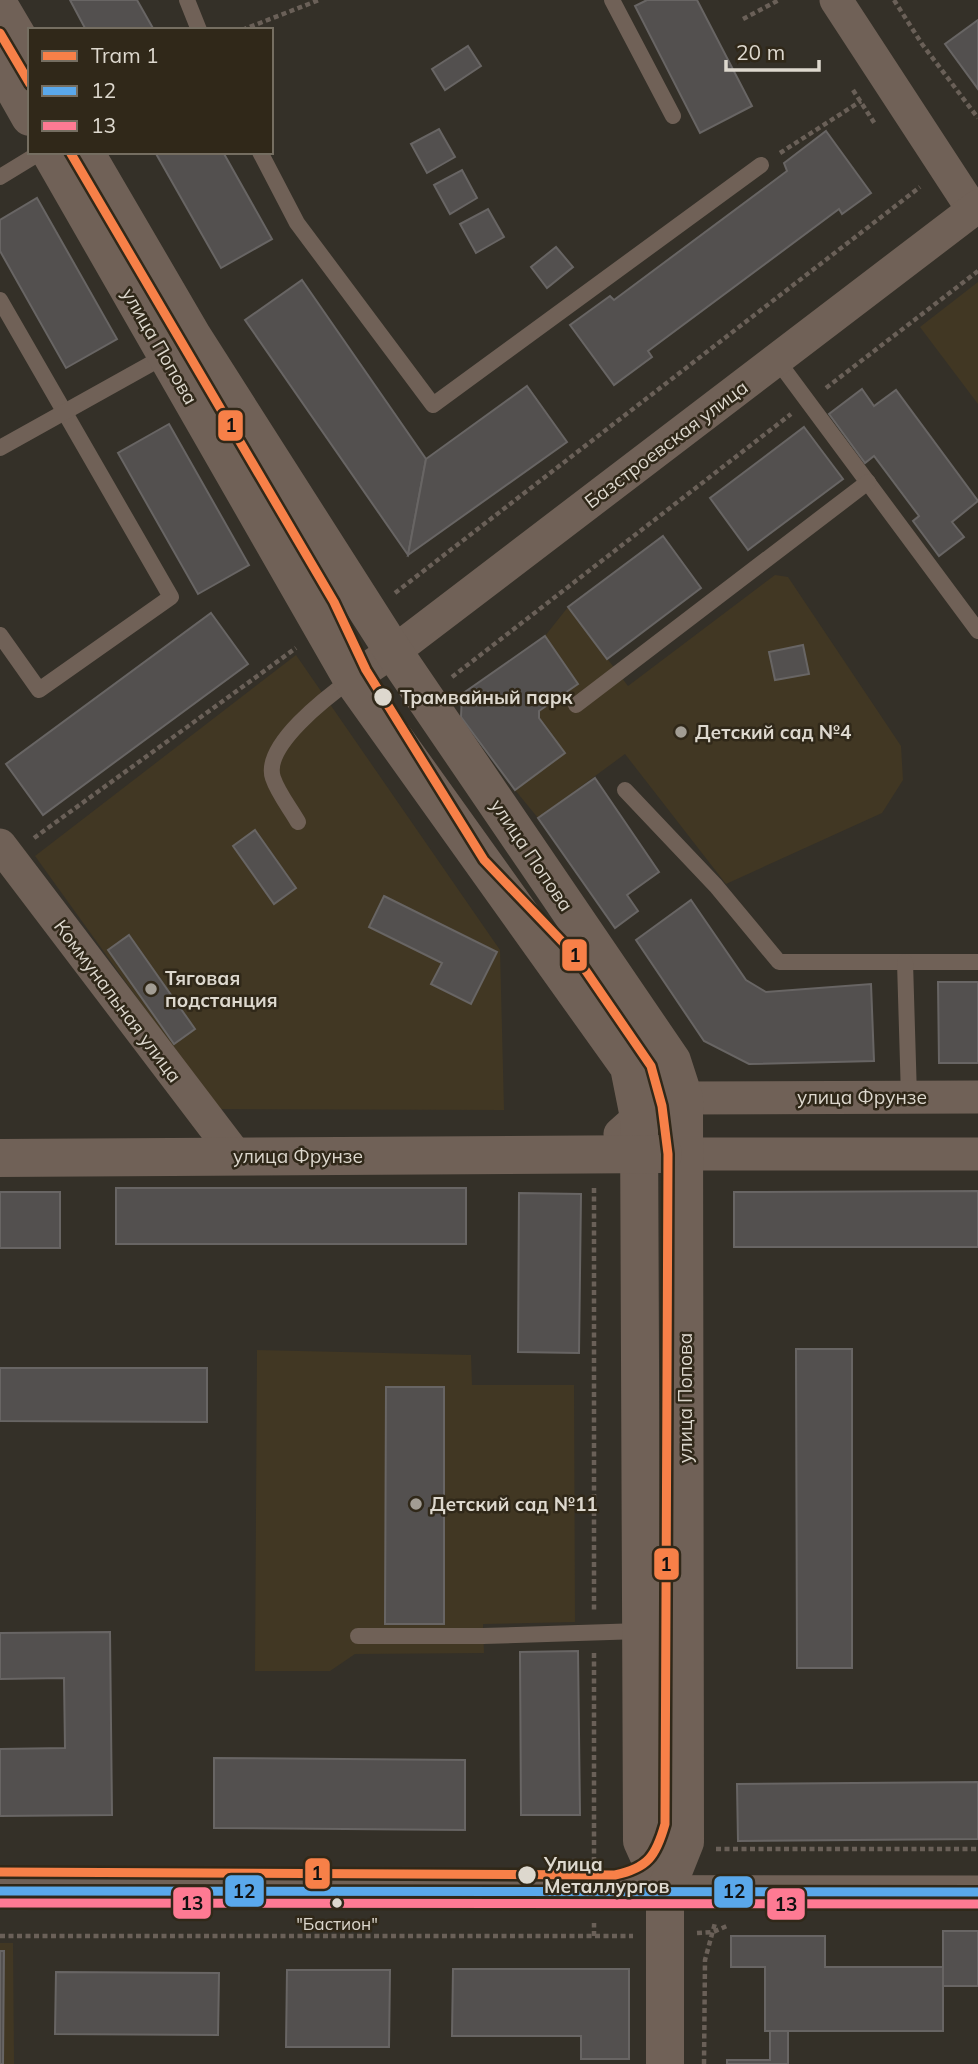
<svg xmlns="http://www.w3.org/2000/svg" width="978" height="2064" viewBox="0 0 978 2064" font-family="Mulish,sans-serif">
	<rect width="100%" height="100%" fill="#343028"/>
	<g fill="#413723">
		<path d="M978,282V404L920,327Z"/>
		<path d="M775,575L788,577L901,746L903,780L882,813L726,884L625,754L538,818L515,790L461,717L462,694L545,636L568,607L628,686Z"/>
		<path d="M296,655L500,950L504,1110L217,1109L35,856Z"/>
		<path d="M257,1350L471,1355L472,1385H574L575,1622L483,1624L484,1653L355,1654L330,1671H255Z"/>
		<path d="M0,1943H13L14,2064H0Z"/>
	</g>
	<g fill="#53504f" stroke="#686564" stroke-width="2">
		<path d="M70,0H137L154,30H86Z"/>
		<path d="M647,0H697L752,106L700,133L635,6Z"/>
		<path d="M978,20V89L945,44Z"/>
		<path d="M468,46L481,66L445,90L432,69Z"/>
		<path d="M439,129L455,157L427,173L411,144Z"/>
		<path d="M826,131L871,193L842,214L839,209L648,351L652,357L614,385L570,325L610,296L614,300L787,171L784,163Z"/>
		<path d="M155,152H223L272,239L221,268Z"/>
		<path d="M462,170L477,198L450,214L434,185Z"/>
		<path d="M37,198L117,339L66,368L0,251V220Z"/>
		<path d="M488,209L504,237L476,253L460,224Z"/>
		<path d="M556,247L573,267L547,288L531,267Z"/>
		<path d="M302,280L426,459L408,555L245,320Z"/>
		<path d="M527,386L567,442L408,555L426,459Z"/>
		<path d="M862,389L874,406L896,390L978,501L952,522L964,537L939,556L913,521L919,516L874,456L865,463L829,414Z"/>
		<path d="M169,424L249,565L198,594L118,453Z"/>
		<path d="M804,427L843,479L748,550L710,498Z"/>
		<path d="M663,536L701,588L607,659L568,607Z"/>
		<path d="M211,613L248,664L43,815L6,764Z"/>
		<path d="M545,636L578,684L539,711V718L565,753L515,790L461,717L462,694Z"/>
		<path d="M803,645L809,674L775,680L769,652Z"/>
		<path d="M595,778L659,872L627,895L638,911L615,928L538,818Z"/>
		<path d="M255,830L296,888L274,904L233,846Z"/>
		<path d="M384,896L497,952L471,1004L431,984L442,963L369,927Z"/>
		<path d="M691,900L746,980L766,992L871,984L874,1061L749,1064L704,1041L636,940Z"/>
		<path d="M129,935L195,1029L174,1044L108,950Z"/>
		<path d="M938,982H978V1063H939Z"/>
		<rect x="116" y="1188" width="350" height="56"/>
		<path d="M978,1191V1247H734V1192Z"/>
		<rect x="0" y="1192" width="60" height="56"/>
		<path d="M519,1193L581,1194L579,1353L518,1352Z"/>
		<path d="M796,1349H852V1668H797Z"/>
		<path d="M0,1368H207V1422L0,1421Z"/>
		<path d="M386,1387H444V1624H385Z"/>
		<path d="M110,1632L112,1815L0,1816V1749L65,1748L64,1678L0,1679V1633Z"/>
		<path d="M578,1651L580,1815H521L520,1652Z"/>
		<path d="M214,1758L465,1760V1830L214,1828Z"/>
		<path d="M978,1782V1839L738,1841L737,1784Z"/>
		<rect x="943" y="1931" width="35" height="55"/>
		<path d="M731,1936H825V1967H943V2031H765V1967H731Z"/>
		<path d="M0,1951H4L3,2064H0Z"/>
		<path d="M453,1969H629V2059H581V2036H452Z"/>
		<path d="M287,1970H390L389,2047H286Z"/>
		<path d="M56,1972L219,1973L218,2035L55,2034Z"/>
		<path d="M770,2031H788V2064H727V2060H770Z"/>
	</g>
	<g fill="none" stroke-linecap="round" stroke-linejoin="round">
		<g stroke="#6a6058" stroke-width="4.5" stroke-dasharray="5 3.5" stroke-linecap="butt">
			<path d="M894,0L922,44L978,118"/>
			<path d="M743,19L779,0"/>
			<path d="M242,30L319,0"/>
			<path d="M853,90L875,124"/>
			<path d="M780,153L861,101"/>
			<path d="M826,388L978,271"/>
			<path d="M395,593L920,187"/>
			<path d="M452,677L791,414"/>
			<path d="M34,838L296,648"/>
			<path d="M594,1188V1610"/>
			<path d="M594,1653V1862"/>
			<path d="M716,1849H978"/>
			<path d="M697,1933L713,1932L729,1925"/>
			<path d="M0,1936H633"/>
			<path d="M594,1936V1923"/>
			<path d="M704,2064L705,1960L715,1923"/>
		</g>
		<g stroke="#706157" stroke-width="16">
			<path d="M187,0L199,30"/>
			<path d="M612,0L673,116"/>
			<path d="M260,152L297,223L433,405L761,165"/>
			<path d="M0,177L41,152"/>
			<path d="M0,300L171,597L39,690L0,635"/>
			<path d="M777,360L978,631"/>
			<path d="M0,448L165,356"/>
			<path d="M576,705L868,482"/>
			<path d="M625,790L716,886L779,962H978"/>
			<path d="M298,822C290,808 278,793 273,778C262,746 328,696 352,679"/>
			<path d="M905,962L909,1097"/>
			<path d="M358,1636H483L641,1631"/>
		</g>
		<g stroke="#706157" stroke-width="33">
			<path d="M836,0L973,210"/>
			<path d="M352,679L409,640L978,206"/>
			<path d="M0,845L237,1157"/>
			<path d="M620,1134L639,1117L684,1098L978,1097"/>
			<path d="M684,1154H978"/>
			<path d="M0,1891L978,1892"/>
		</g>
		<g stroke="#706157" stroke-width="38">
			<path d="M0,7L30,58"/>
			<path d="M0,64L30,117"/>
			<path d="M50,152L352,679L629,1067L639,1117L642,1841L665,1892"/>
			<path d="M85,152L193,337L393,651L672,1061L684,1098L685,1842L665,1892V2064"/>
			<path d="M0,1158L663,1154"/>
		</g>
		<defs>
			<path id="bus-1" d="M0,1891L978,1892"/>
			<path id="bus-2" d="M0,1903L978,1904"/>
		</defs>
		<use href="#bus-1" stroke="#302819" stroke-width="14"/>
		<use href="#bus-2" stroke="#302819" stroke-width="14"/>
		<use href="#bus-1" stroke="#5aa8eb" stroke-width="9"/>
		<use href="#bus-2" stroke="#fe7a93" stroke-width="9"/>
		<defs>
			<g id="tram-1">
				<path d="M0,33L30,84"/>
				<path d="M0,1872L615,1875C648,1868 656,1856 665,1824L668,1154L662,1106L651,1066L575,955L484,860L366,670L334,602L70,152"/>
			</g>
		</defs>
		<use href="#tram-1" stroke="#302819" stroke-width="14"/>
		<use href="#tram-1" stroke="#f78048" stroke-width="9"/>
	</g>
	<g fill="#ddd8ce" stroke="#302819" stroke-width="2.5">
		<circle cx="383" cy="697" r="10"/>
		<circle cx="527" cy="1875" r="10"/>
		<circle cx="337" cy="1903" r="6"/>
	</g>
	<g fill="#a29d94" stroke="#302819" stroke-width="2.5">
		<circle cx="681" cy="732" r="7"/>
		<circle cx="151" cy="989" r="7"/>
		<circle cx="416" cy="1504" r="7"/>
	</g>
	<g text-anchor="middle" stroke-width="5" stroke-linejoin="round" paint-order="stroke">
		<g font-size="17" fill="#ddd8ce" stroke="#302819">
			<text x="337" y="1930">"Бастион"</text>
		</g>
		<g font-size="19" fill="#ddd8ce" stroke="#302819">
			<text transform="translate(160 346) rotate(60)" y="7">улица Попова</text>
			<text transform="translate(666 444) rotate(-37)" y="7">Базстроевская улица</text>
			<text transform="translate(532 855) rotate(56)" y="7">улица Попова</text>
			<text transform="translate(118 1001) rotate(53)" y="7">Коммунальная улица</text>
			<text x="862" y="1104">улица Фрунзе</text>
			<text x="298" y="1163">улица Фрунзе</text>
			<text transform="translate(685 1398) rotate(-90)" y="7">улица Попова</text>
		</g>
		<g font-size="19" font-weight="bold" fill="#ddd8ce" stroke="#302819" text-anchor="start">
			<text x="400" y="704">Трамвайный парк</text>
			<text x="544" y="1871">Улица<tspan x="544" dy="22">Металлургов</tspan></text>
		</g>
		<g font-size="19" font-weight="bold" fill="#ddd8ce" stroke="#302819" text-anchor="start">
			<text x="695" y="739">Детский сад №4</text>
			<text x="165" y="985">Тяговая<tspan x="165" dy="22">подстанция</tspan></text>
			<text x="430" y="1511">Детский сад №11</text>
		</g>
	</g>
	<g stroke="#302819" stroke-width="2.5">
		<rect x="217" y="409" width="27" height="33" rx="7" fill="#f78048"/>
		<rect x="561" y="938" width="27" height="34" rx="7" fill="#f78048"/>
		<rect x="653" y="1547" width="27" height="34" rx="7" fill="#f78048"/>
		<rect x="304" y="1857" width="27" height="33" rx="7" fill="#f78048"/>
		<rect x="224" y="1874" width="41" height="34" rx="7" fill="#5aa8eb"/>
		<rect x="713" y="1875" width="41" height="34" rx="7" fill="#5aa8eb"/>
		<rect x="172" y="1886" width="40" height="34" rx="7" fill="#fe7a93"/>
		<rect x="766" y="1887" width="40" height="34" rx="7" fill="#fe7a93"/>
	</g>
	<g font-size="19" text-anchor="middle" font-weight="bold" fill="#111">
		<text x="231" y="432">1</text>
		<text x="575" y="962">1</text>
		<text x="666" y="1571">1</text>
		<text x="317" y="1880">1</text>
		<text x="244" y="1898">12</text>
		<text x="734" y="1898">12</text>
		<text x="192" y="1910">13</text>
		<text x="786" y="1911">13</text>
	</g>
	<rect x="28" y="28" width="245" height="126" fill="#302819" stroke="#756e61" stroke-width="2"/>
	<rect x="42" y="51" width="35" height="10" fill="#f78048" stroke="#756e61" stroke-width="2"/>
	<text x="91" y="63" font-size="21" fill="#ddd8ce">Tram 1</text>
	<rect x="42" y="86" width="35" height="10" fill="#5aa8eb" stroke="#756e61" stroke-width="2"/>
	<text x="91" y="98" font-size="21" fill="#ddd8ce">12</text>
	<rect x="42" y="121" width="35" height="10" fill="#fe7a93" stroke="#756e61" stroke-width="2"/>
	<text x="91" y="133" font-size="21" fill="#ddd8ce">13</text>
	<path d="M726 60v10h93v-10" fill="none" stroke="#ddd8ce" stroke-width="3.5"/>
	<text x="736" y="60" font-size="21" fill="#ddd8ce" stroke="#302819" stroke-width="5" paint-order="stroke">20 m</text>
</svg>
